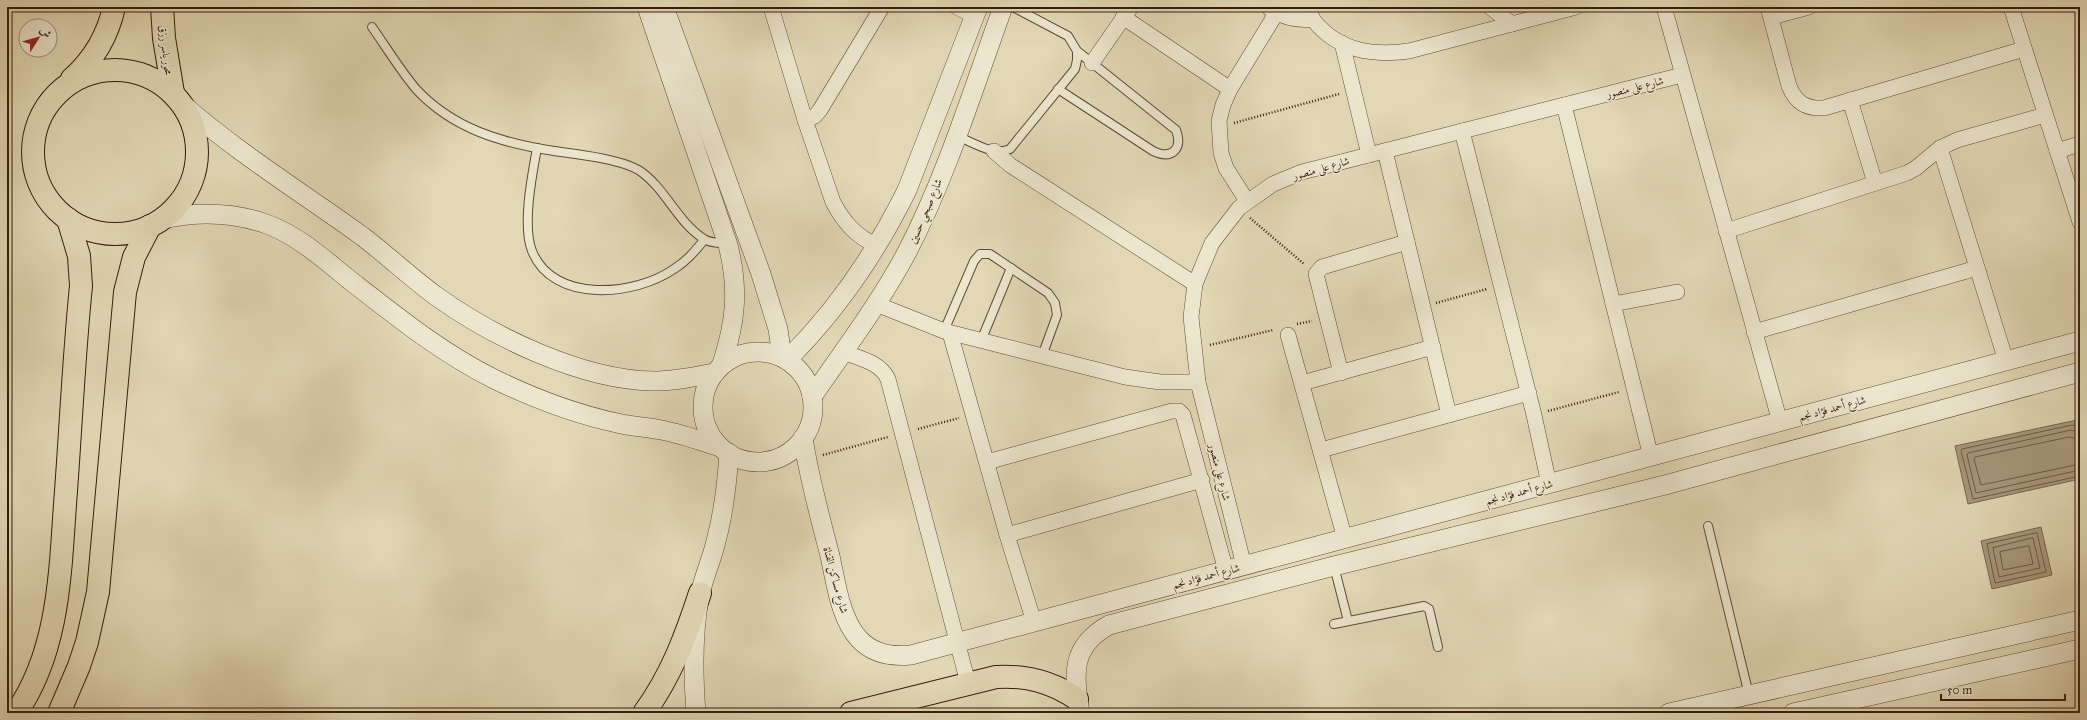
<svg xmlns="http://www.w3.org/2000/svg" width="2087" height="720" viewBox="0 0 2087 720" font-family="'IM FELL Great Primer',Amiri,serif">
	<rect width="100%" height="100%" fill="#e2d8b5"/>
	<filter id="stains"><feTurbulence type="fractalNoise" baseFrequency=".005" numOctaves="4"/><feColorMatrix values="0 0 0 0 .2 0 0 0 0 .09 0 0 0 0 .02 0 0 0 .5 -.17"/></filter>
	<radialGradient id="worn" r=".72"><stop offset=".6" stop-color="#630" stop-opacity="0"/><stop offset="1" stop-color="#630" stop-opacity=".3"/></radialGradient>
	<g fill="#a7987c" stroke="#79664f">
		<path d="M2077,420L2080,432V479L1968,504L1955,446Z"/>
		<path d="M2041,527L2052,575L1992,589L1981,541Z"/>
	</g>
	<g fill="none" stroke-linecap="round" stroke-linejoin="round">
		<g stroke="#6e5a44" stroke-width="1">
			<path d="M2080,428L2072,425L1962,449L1961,451L1973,499L2080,476"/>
			<path d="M2080,433L2071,430L1968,453L1967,455L1976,493L2080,470"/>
			<path d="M2080,439L2069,437L1975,457L1974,459L1981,485L2080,464"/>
			<path d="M2037,533L2046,572L1995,583L1987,544Z"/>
			<path d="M2033,538L2040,568L1999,577L1993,548Z"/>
			<path d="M2029,546L2033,564L2003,570L2000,552Z"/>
		</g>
		<defs>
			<g id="service">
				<path d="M372,27C386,47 400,70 416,89C453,129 502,143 554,151C576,154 622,159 640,171C666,189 678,223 704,239C710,243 721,243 727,244"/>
				<path d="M1058,89L1153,151C1172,160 1183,149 1176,130L1077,51"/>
				<path d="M957,136C972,142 995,157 1010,149L1075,69L1077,60V51L1068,36L1013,7"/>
				<path d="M537,148C532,175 522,226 532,251C553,304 635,296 674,269C687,261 695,251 704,240"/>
				<path d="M944,331L974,261L980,254H990L1048,293L1055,303L1057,315L1042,356"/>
				<path d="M981,341L1011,268"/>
				<path d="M1708,526L1749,695"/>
				<path d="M1334,566L1348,621"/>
				<path d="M1334,624L1424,606L1429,609L1438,647"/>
			</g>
			<g id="minor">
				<path d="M771,7L805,120L833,202C844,223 856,236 877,246"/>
				<path d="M957,7L974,16"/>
				<path d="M1308,7C1310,11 1311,17 1314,21C1339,51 1372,56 1409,51L1576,7"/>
				<path d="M1490,7L1512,24"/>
				<path d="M1664,7L1780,422"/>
				<path d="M1768,7L1789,86C1796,103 1806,109 1824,108L2024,49"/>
				<path d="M2011,7L2080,222"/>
				<path d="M1269,8C1283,18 1296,21 1313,19"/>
				<path d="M1123,17L1230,89"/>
				<path d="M1771,17L1809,7"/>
				<path d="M1342,43L1369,155"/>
				<path d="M1092,63L1131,7"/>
				<path d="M1850,100L1875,183"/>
				<path d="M1564,105L1651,457"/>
				<path d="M805,120L815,116L820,110L882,7"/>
				<path d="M1462,131L1534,415L1549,484"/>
				<path d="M1940,148L2006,361"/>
				<path d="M994,151L1010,165L1195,284"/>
				<path d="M1385,151L1449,415"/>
				<path d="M2057,151L2080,144"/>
				<path d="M1247,201L1226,168L1221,153L1219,121L1223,105L1230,89L1280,7"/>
				<path d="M1726,231L1907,173L1916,168L1940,148L1957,140L2045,115"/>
				<path d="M876,304L944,331L1125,377L1160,382H1198"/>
				<path d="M1613,304L1677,292"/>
				<path d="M1754,332L1977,268"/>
				<path d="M950,333L1007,535L1034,622"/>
				<path d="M1288,335L1345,539"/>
				<path d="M843,352C859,358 880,362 888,379L968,683"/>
				<path d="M1341,373L1316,274L1322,267L1407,242"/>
				<path d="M1302,383L1433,347"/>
				<path d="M1321,450L1529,393"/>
				<path d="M987,462L1172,411H1179L1183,415L1226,571"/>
				<path d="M1007,535L1202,480"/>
				<path d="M1244,566L1198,382L1191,317L1195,284L1212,243L1239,208L1273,184L1302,172L1682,75"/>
			</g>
			<g id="tertiary">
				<path d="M647,7L728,245C739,289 736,321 722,364"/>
				<path d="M664,7L761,274L778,329L782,357"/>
				<path d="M182,104C238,153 301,192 362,236C387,255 410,277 436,296C493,337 582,380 653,381C674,381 694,377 714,373"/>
				<path d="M163,219C199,211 234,212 269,225C300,237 326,261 351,281C397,317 442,353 494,379C533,398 575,414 617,423C633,427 650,427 666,431C684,435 702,441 720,447"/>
				<circle cx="758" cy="407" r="55"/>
				<path d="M787,360C837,310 876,253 907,190L978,7"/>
				<path d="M812,397C844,350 880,303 907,252C947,175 973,89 1003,7"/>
				<path d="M803,438C809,478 820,517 830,556C836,583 840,618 859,639C873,654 892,657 911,655L2080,341"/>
				<path d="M696,713C693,674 692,633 700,594C704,576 712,559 716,541C724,512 727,484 729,453"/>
				<path d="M1080,713C1073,674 1071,646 1109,625L1334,566L1665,485L2080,372"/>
				<path d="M1669,713L2080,620"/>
				<path d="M1793,713L2080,649"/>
			</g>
			<g id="primary">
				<path d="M162,7L164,38L173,93"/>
				<circle cx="115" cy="152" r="82"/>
				<path d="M72,79C93,60 108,35 114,7"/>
				<path d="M16,713C61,648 60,567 66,491C71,423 74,354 81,286L79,256L68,219"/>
				<path d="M59,713L79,666L87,642L98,592L125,292L134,257L150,226"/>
				<path d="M644,713C671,676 686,636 700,593"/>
				<path d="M851,713L996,677C1027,675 1052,682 1077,699"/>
			</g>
		</defs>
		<use href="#service" stroke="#604b36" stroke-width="10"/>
		<use href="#minor" stroke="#604b36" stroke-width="16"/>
		<use href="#tertiary" stroke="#604b36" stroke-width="20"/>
		<use href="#primary" stroke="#351c0c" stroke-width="24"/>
		<g stroke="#351c0c" stroke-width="2.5" stroke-dasharray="1 2" stroke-linecap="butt">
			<path d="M1234,123L1339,94"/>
			<path d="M1250,218L1304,264"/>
			<path d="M1436,303L1487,289"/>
			<path d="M1297,324L1312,321"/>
			<path d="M1210,345L1273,330"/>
			<path d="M1548,411L1619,392"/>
			<path d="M918,429L959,418"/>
			<path d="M823,455L888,437"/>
		</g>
		<use href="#service" stroke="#ece6cf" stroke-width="8"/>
		<use href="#minor" stroke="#ece6cf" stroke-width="15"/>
		<use href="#tertiary" stroke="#ece6cf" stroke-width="19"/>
		<use href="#primary" stroke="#e2d8b5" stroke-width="22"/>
	</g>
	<g text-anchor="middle" stroke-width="3" stroke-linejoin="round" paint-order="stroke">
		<g font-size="11" fill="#351c0c" stroke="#ece6cf">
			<text transform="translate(166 50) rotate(83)" y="4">محور ياسر رزق</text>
			<text transform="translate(1635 87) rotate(-14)" y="4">شارع على منصور</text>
			<text transform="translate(1321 168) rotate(-16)" y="4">شارع على منصور</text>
			<text transform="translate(925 211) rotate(-67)" y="4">شارع صبحي حسين</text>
			<text transform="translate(1832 408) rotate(-15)" y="4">شارع أحمد فؤاد نجم</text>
			<text transform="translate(1220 472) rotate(76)" y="4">شارع على منصور</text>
			<text transform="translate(1519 492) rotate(-15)" y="4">شارع أحمد فؤاد نجم</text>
			<text transform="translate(1206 576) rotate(-15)" y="4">شارع أحمد فؤاد نجم</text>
			<text transform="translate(836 580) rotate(75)" y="4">شارع مساكن القناة</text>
		</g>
	</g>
	<rect width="2087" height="720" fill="none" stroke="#e2d8b5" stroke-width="24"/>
	<rect x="8" y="8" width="2071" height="704" fill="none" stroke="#351c0c" stroke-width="2"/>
	<rect x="12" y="12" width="2063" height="696" fill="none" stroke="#351c0c"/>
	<g transform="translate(38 38) rotate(53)"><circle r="19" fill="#ece6cf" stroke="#a39581"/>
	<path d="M0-3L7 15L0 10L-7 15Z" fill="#8f2418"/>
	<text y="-6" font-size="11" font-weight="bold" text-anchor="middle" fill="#351c0c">ش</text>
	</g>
	<path d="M1941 694v6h124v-6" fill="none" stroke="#351c0c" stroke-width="2"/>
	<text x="1947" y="694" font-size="12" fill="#351c0c" stroke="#ece6cf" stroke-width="3" paint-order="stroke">50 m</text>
	<rect width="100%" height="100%" filter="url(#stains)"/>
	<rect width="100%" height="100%" fill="url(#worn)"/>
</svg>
